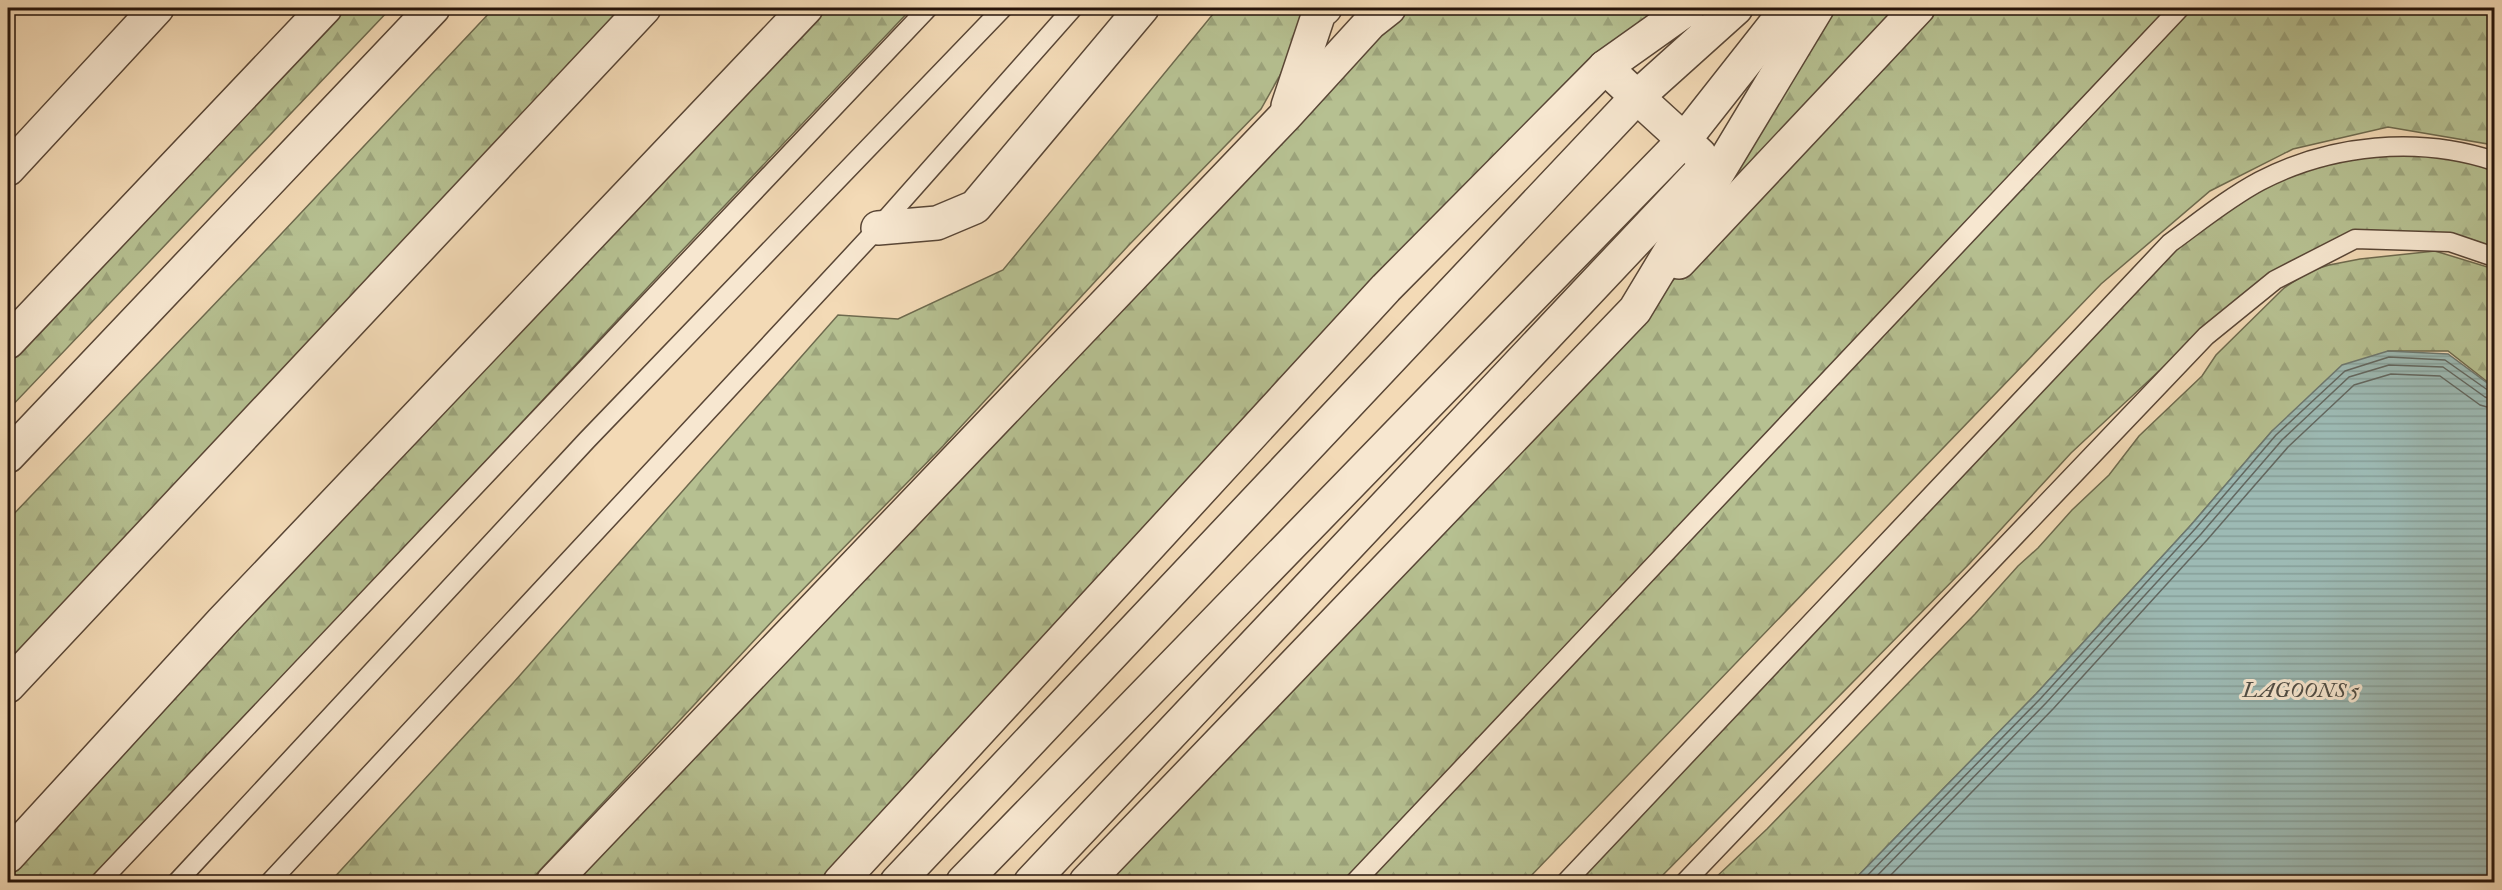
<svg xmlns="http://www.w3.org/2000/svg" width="2502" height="890" viewBox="0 0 2502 890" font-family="'IM FELL Double Pica',serif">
	<defs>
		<pattern id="forest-firs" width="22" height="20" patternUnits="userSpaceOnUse" patternTransform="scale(1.5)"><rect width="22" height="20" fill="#b6c091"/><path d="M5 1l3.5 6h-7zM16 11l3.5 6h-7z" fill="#9ca47c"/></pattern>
		<pattern id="water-rules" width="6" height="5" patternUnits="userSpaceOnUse" patternTransform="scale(1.5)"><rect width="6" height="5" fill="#9dbab4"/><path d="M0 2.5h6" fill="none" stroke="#879f99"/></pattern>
	</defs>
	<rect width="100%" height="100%" fill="#f3dab6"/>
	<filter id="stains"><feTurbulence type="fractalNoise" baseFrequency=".00333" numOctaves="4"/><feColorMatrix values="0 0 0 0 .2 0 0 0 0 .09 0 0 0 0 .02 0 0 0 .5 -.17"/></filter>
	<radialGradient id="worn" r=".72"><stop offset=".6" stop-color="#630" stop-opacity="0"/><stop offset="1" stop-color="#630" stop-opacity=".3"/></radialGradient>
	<g fill="url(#forest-firs)" stroke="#6e6a4e" stroke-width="1.5">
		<path d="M333,8H391L8,410V354Z"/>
		<path d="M494,8H635L8,676V520L250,267Z"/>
		<path d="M812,8H912L675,258L94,882H8V865Z"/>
		<path d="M1218,8H1318L1261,109L1128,246L943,446L777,616L529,882H330L514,682L838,315L898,319L1003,270Z"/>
		<path d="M1402,8H1677L836,882H567Z"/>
		<path d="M1825,8H1907L1666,271Z"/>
		<path d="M1931,8H2494V145L2388,127L2293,149L2210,191L2101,284L1525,882H1103Z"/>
		<path d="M2435,152L2494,168V255L2358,236L2218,316L2071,453L1970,563L1656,882H1570L2175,247L2258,188L2306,166L2363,153Z"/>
		<path d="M2435,251L2494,269V387L2448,351H2388L2272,431L2191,525L2036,694L1852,882H1711L1767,829L1975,614L2018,566L2038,548L2072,510L2109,475L2139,436L2202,376L2216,355L2284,288L2310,271L2329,265L2360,259Z"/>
	</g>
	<path fill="url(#water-rules)" stroke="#6d7870" stroke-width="1.5" d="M2388,351L2448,354L2494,388V882H1852L2036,694L2191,525L2272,431L2342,365Z"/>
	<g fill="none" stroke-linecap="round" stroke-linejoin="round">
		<g stroke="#626760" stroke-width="1.5">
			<path d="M1861,882L2041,698L2195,529L2276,435L2345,371L2389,357L2445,360L2489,391L2494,392"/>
			<path d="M1871,882L2046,703L2201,534L2282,440L2349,377L2389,365L2443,367L2485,397L2494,400"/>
			<path d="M1884,882L2053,709L2207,540L2288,447L2354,385L2391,374L2440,376L2480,405L2494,409"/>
		</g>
		<defs>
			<g id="service">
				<path d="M100,882L928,8"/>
				<path d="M177,882L587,440L1003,8"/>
				<path d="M270,882L878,228L1073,8"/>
				<path d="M1355,882L2180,8"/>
				<path d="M1566,882L2170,243C2199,222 2228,198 2260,181C2331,144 2419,136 2494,161"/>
				<path d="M1685,882L2206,336L2275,280L2355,239L2450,242L2494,257"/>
			</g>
			<g id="minor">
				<path d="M1688,8L1605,67L1637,97L1736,8"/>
				<path d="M1288,106L1319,13L1325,8"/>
				<path d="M1700,155L1684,140L1788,8"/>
				<path d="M8,169L157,8"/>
				<path d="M878,228L937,223L975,207L1142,8"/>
				<path d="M1679,262L1918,8"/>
				<path d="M8,342L325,8"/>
				<path d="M8,856L222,622L806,8"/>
				<path d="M553,882L1285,116L1370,23L1389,8"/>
				<path d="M840,882L1386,288L1605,67"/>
				<path d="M897,882L1637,97L1684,140L963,882"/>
				<path d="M1031,882L1705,167"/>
				<path d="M1086,882L1635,310L1817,8"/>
			</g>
			<g id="tertiary">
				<path d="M8,456L433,8"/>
				<path d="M8,686L644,8"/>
			</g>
		</defs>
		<use href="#service" stroke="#594636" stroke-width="21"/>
		<use href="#minor" stroke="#594636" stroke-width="36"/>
		<use href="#tertiary" stroke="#594636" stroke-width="36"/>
		<use href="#service" stroke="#f7e7d0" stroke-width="18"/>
		<use href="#minor" stroke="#f7e7d0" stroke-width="33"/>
		<use href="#tertiary" stroke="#f7e7d0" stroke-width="33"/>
	</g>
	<g text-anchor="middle" stroke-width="6" stroke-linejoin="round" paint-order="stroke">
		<g font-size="21" font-style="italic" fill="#504e46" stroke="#f7e7d0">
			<text x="2301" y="697">LAGOONS 5</text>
		</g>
	</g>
	<rect width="2502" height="890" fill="none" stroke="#f3dab6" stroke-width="30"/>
	<rect x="9" y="9" width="2484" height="872" fill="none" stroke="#26140b" stroke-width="3"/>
	<rect x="15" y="15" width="2472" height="860" fill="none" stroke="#26140b" stroke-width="1.5"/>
	<rect width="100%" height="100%" filter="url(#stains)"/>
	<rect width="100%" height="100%" fill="url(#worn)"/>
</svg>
